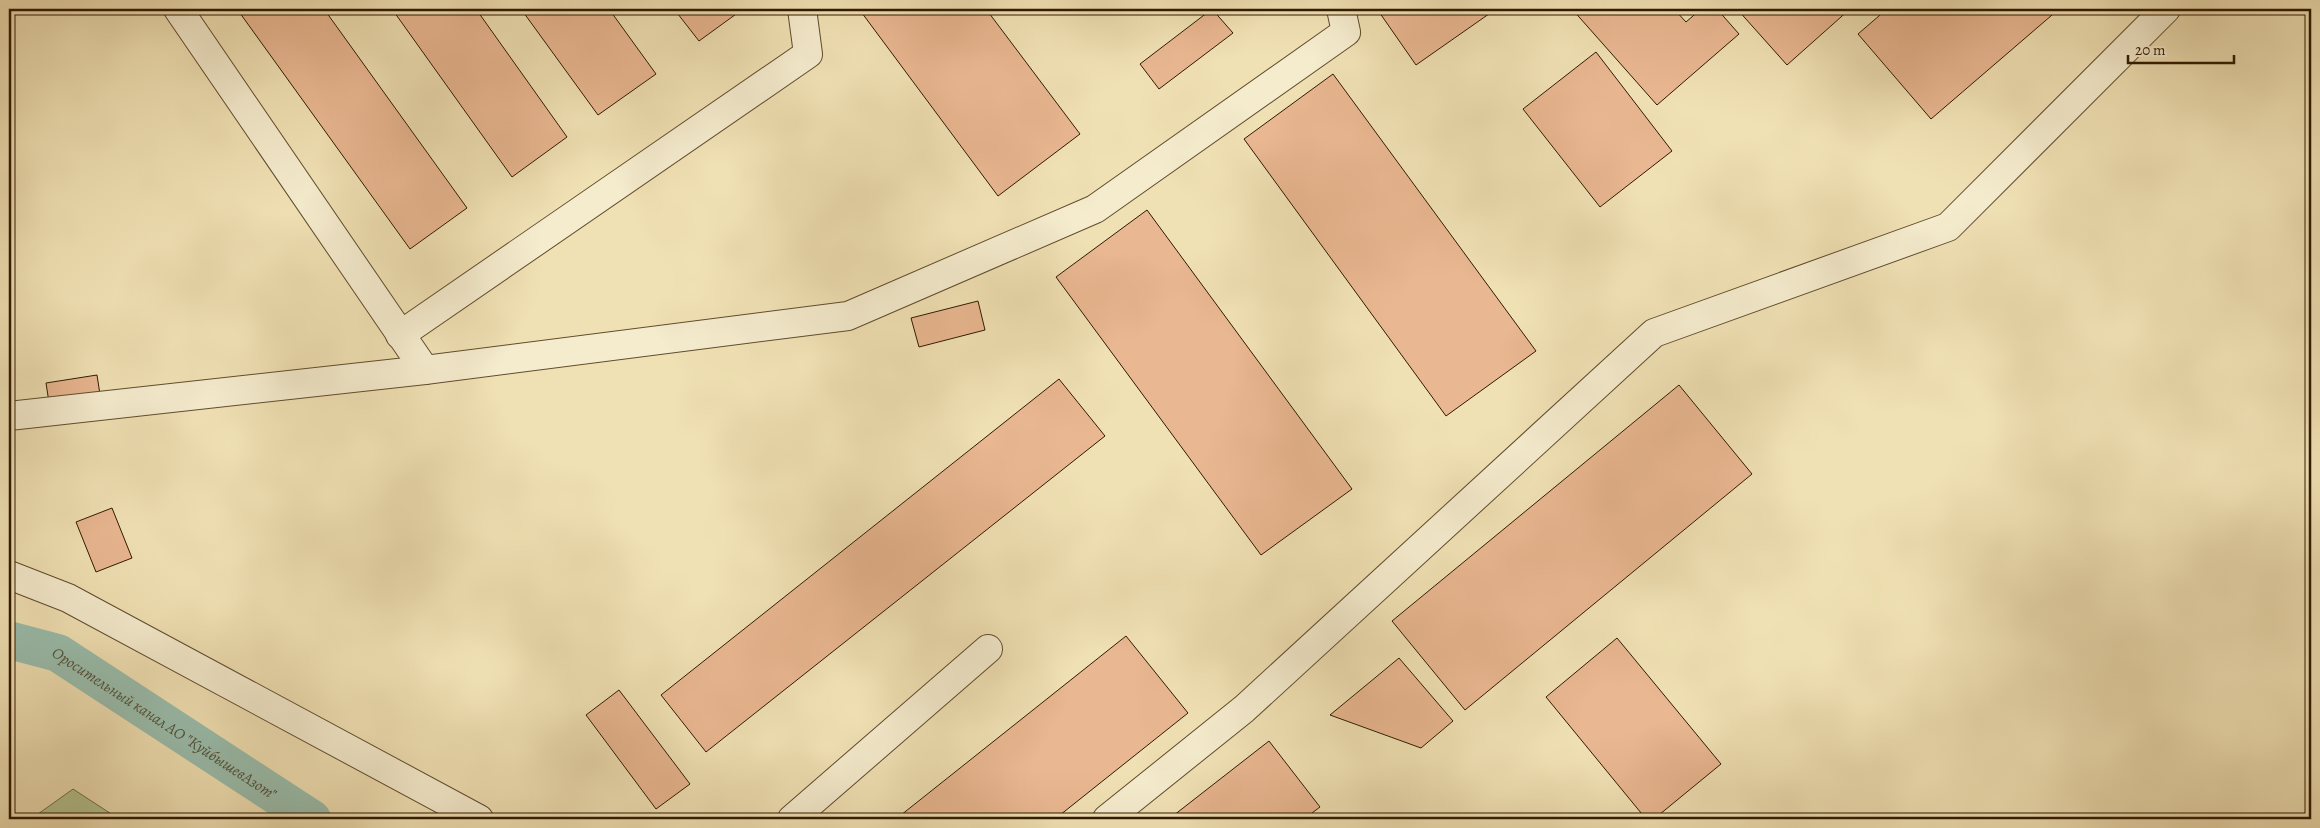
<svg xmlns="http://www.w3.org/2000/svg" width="2320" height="828" viewBox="0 0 2320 828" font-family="Alegreya,serif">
	<rect width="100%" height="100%" fill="#f0e1b4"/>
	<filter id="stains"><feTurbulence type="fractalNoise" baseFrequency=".004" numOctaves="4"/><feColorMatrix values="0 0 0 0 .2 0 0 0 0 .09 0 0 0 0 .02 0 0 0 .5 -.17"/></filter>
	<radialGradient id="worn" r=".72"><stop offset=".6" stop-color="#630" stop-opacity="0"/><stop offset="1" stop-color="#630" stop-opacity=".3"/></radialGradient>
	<path fill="#b5c490" stroke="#726f48" d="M73,789L119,819H31Z"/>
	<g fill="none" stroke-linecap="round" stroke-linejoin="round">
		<path stroke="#9abead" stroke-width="38" id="s1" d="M9,640L58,653L312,819"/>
	</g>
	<g fill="#e9b791" stroke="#301a00">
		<path d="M237,9H324L467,208L410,249Z"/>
		<path d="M392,9H476L567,137L512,177Z"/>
		<path d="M521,9H609L656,74L598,115Z"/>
		<path d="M674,9H743L699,41Z"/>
		<path d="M859,9H986L1080,134L998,196Z"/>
		<path d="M1212,9L1233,33L1159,89L1140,64Z"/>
		<path d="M1377,9H1496L1416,65Z"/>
		<path d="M1572,9H1674L1686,22L1701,9H1717L1739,34L1657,105Z"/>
		<path d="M1737,9H1850L1787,65Z"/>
		<path d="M1887,9H2059L1931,119L1858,34Z"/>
		<path d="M1596,52L1672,151L1600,207L1523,109Z"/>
		<path d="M1333,74L1536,351L1446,416L1244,139Z"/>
		<path d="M1147,210L1352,489L1261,555L1056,277Z"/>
		<path d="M978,301L985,330L919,347L911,318Z"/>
		<path d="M97,375L101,401L50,409L46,383Z"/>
		<path d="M1059,379L1105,436L706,752L661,695Z"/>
		<path d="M1679,385L1752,474L1465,710L1392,621Z"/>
		<path d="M112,508L132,558L96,572L76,522Z"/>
		<path d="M1126,636L1188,713L1055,819H896Z"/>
		<path d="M1617,638L1721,764L1654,819H1646L1546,697Z"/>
		<path d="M1399,658L1453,721L1421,748L1330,715Z"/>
		<path d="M619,690L690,784L656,809L586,715Z"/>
		<path d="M1269,741L1320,807L1304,819H1169Z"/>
	</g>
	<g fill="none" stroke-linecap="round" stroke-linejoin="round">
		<defs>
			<g id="minor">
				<path d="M178,9L425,370"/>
				<path d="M400,335L808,54L802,9"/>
				<path d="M9,416L425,370L848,316L1095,209L1346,32L1341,9"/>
				<path d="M9,575L68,598L479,819"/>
				<path d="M792,819L988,649"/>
				<path d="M1107,819L1244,709L1654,333L1948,227L2166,9"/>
			</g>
		</defs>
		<use href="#minor" stroke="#604c2d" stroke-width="30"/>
		<use href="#minor" stroke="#f5ecce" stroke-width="28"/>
	</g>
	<g text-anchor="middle" stroke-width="4" stroke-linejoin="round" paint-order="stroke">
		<g font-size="16" font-style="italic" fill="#55533d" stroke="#f5ecce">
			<text dy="6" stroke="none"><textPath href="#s1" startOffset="178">Оросительный канал АО "КуйбышевАзот"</textPath></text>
		</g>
	</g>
	<rect width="2320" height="828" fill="none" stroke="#f0e1b4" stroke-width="30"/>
	<rect x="10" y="10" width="2300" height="808" fill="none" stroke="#301a00" stroke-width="2.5"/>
	<rect x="15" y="15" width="2290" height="798" fill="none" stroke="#301a00"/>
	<path d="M2128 55v8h106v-8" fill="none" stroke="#301a00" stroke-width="2.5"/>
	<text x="2135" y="55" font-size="15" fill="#301a00" stroke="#f5ecce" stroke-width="4" paint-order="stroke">20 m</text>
	<rect width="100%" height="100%" filter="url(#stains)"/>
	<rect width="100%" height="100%" fill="url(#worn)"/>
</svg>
